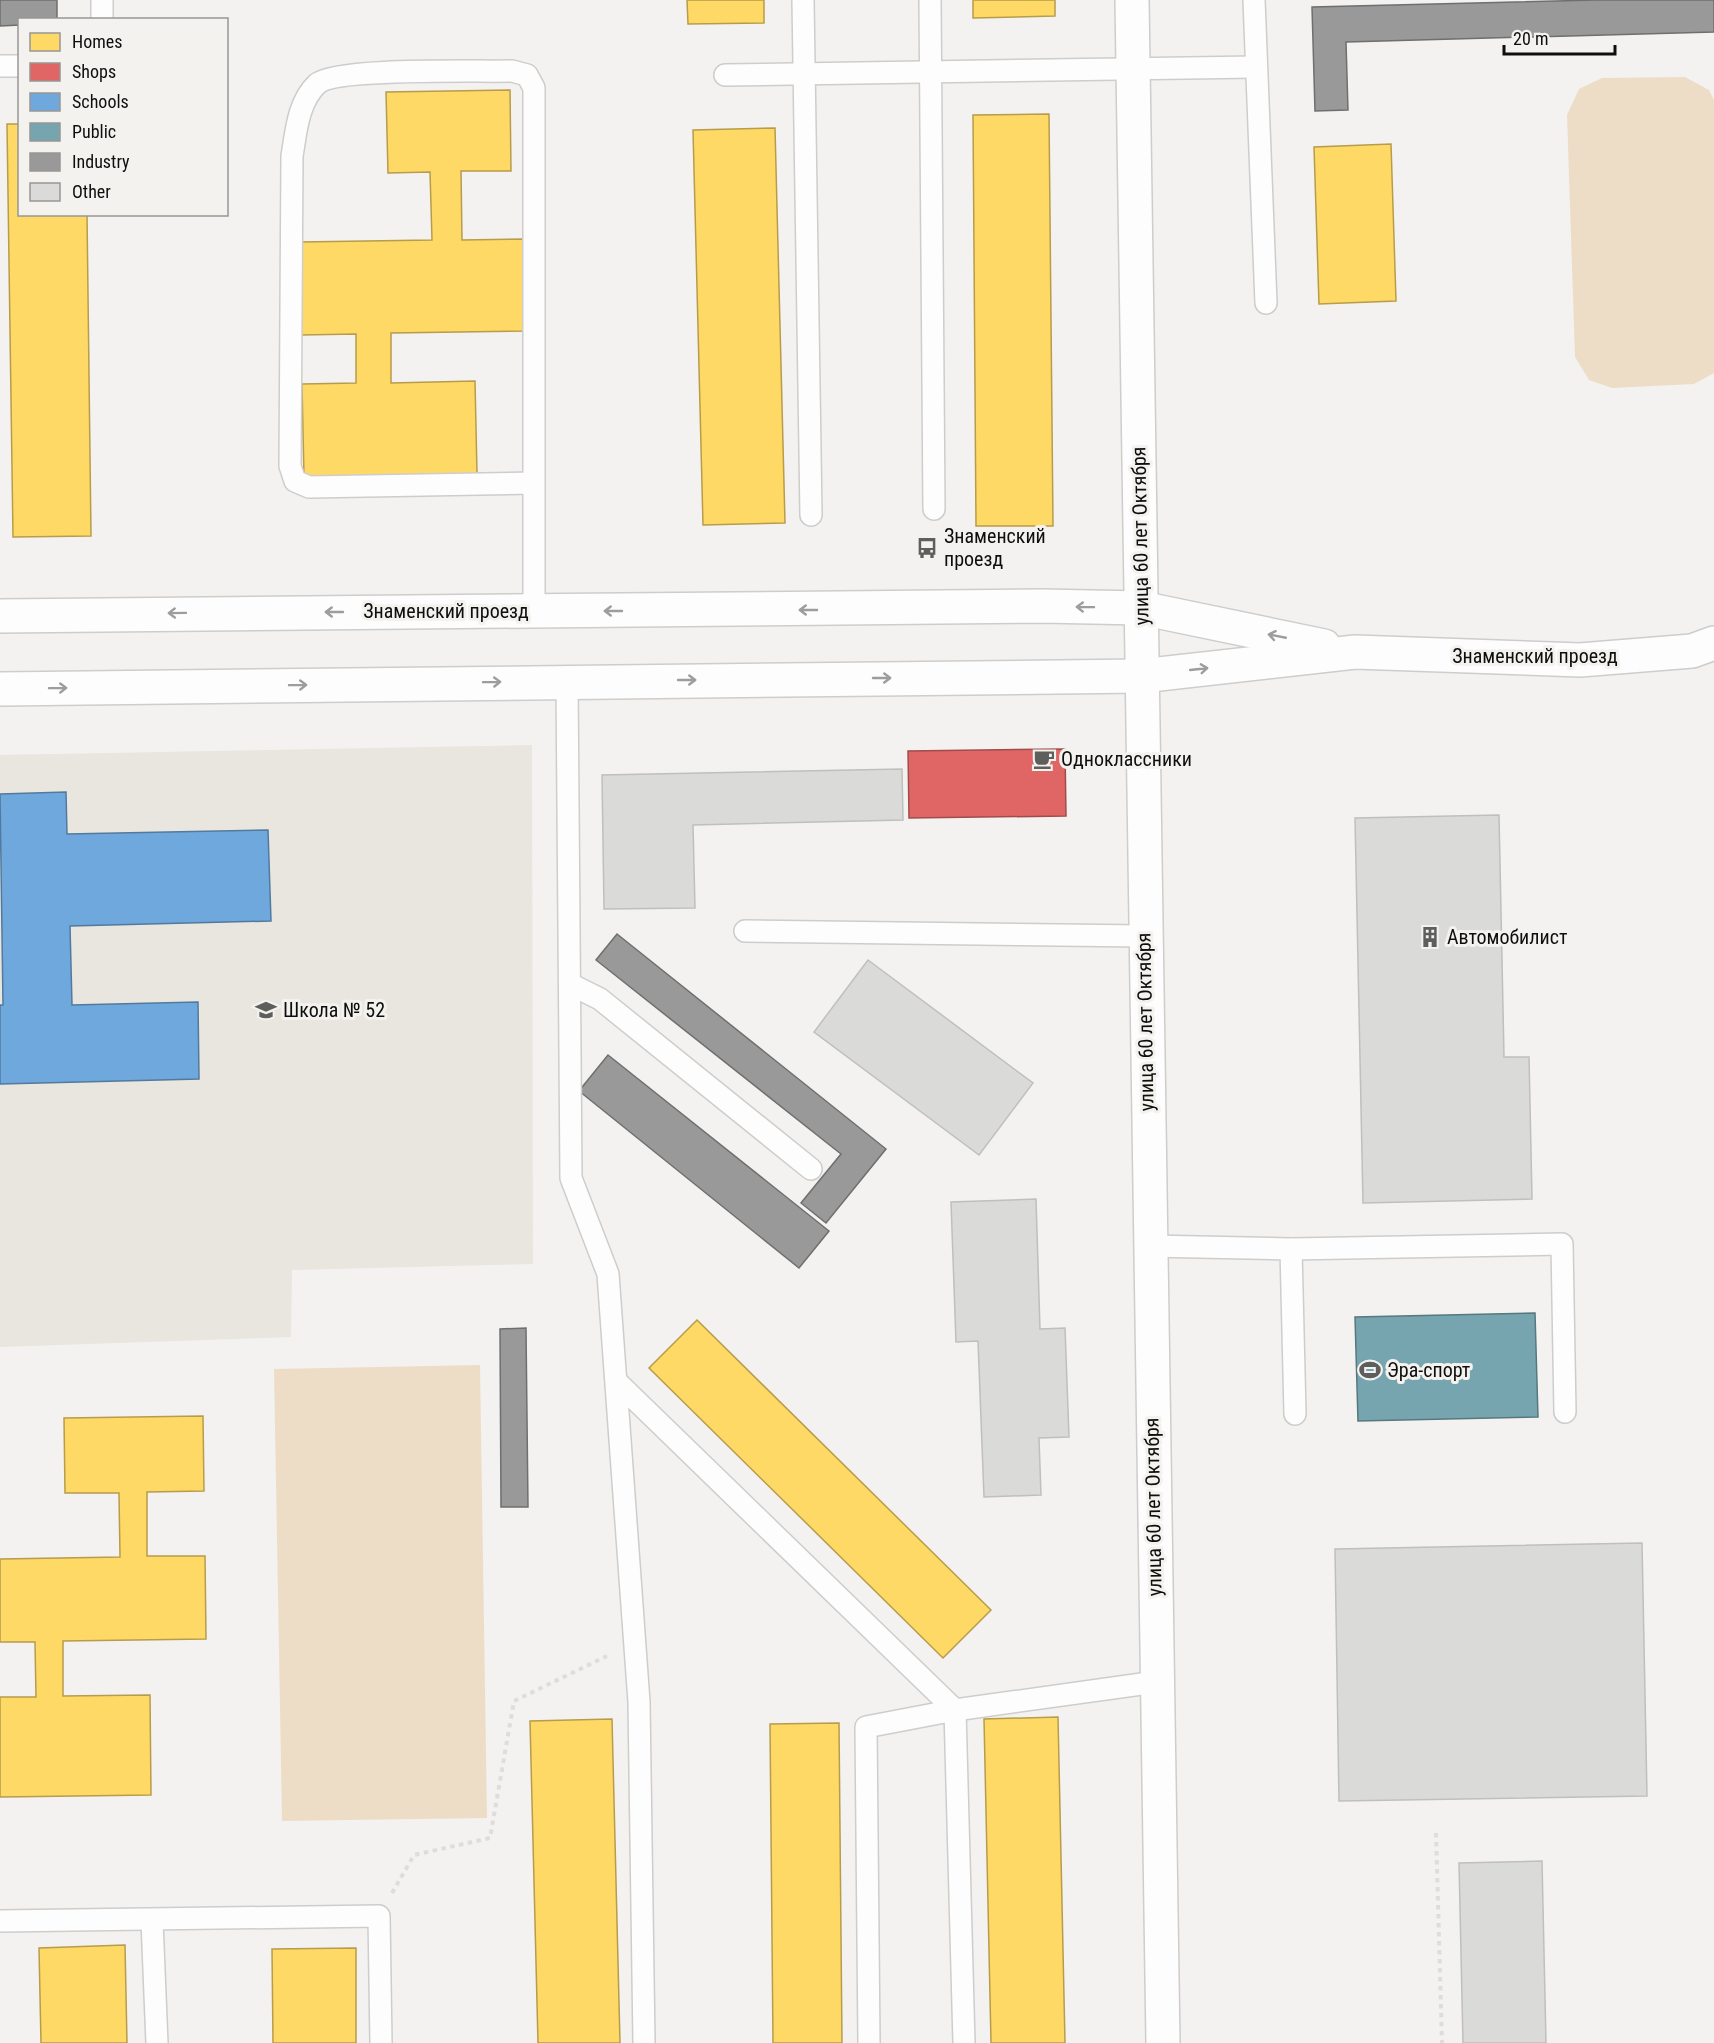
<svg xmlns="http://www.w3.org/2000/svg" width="1714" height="2043" viewBox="0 0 1714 2043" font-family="'Roboto Condensed',sans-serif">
	<rect width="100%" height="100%" fill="#f3f2f0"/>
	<path fill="#e9e5df" d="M532,745L533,1264L292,1270L291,1337L0,1347V755Z"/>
	<g fill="#eeddc6">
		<path d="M1685,77L1709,90L1714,100V373L1694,384L1612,388L1589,380L1575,357L1567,115L1579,89L1602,78Z"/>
		<path d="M480,1365L487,1818L282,1821L274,1369Z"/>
	</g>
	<g fill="#ffd966" stroke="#b79c4b" stroke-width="1.5">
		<path d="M687,0H764V23L688,24Z"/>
		<path d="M973,0H1055V16L973,18Z"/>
		<path d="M510,90L511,171H461L462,240L524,239L525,331L391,333V383L475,381L477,474L304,477L302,384L356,383V334L301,335L300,242L432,240L430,172L388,173L386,92Z"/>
		<path d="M1049,114L1053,526H976L973,115Z"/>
		<path d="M7,124H20V214H87L91,536L13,537Z"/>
		<path d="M775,128L785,523L703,525L693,130Z"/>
		<path d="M1391,144L1396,301L1319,304L1314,147Z"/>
		<path d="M697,1320L991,1610L943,1658L649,1368Z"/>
		<path d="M203,1416L204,1491L147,1492V1556H205L206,1639L63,1641V1696L150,1695L151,1795L0,1797V1697H36L35,1642H0V1559L120,1557L119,1493H65L64,1418Z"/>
		<path d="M1058,1717L1065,2043H991L984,1719Z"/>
		<path d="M612,1719L620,2043H538L530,1721Z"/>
		<path d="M839,1723L842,2043H773L770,1724Z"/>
		<path d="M125,1945L127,2043H41L39,1948Z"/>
		<path d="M356,1948V2043H273L272,1949Z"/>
	</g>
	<path fill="#e06666" stroke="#a14c4b" stroke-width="1.5" d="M1065,749L1066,816L909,818L908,751Z"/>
	<path fill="#6fa8dc" stroke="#527a9e" stroke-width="1.5" d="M66,792L67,834L268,830L271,921L70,926L72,1005L198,1002L199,1079L0,1084V1005H3L0,794Z"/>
	<path fill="#76a5af" stroke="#57787e" stroke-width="1.5" d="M1535,1313L1538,1417L1358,1421L1355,1317Z"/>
	<g fill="#999" stroke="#6f6f6f" stroke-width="1.5">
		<path d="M0,0H57V20H20V25L0,26Z"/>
		<path d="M1596,0H1714V32L1346,42L1348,110L1315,111L1312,7Z"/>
		<path d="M617,934L886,1149L826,1223L801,1203L841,1154L596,960Z"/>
		<path d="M608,1055L829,1231L799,1268L579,1091Z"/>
		<path d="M526,1328L528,1507H501L500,1329Z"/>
	</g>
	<g fill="#dadad9" stroke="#bfbfbe" stroke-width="1.5">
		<path d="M902,769L903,820L693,825L695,908L604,909L602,775Z"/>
		<path d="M1499,815L1504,1057H1529L1532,1199L1363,1203L1355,818Z"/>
		<path d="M868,960L1033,1083L979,1155L814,1032Z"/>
		<path d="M1036,1199L1040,1329L1065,1328L1069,1437L1039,1438L1041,1495L984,1497L978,1341L956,1342L951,1202Z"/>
		<path d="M1642,1543L1647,1796L1339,1801L1335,1549Z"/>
		<path d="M1542,1861L1546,2043H1463L1459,1863Z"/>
	</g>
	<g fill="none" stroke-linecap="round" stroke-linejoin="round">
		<defs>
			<g id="service">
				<path d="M102,0V20"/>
				<path d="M803,0L811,515"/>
				<path d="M930,0L934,509"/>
				<path d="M1254,0L1266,303"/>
				<path d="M0,66H20"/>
				<path d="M725,75L1256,67"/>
				<path d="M533,483L309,487L295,481L290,466L292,156C296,132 298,102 317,84C336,67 479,72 512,71L527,75L534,88V611"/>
				<path d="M567,681L571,1178L608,1274L639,1702L644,2043"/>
				<path d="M745,931L1144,936"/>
				<path d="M570,984L600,999L811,1169"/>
				<path d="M1149,1246L1291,1249L1562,1244L1565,1412"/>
				<path d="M1291,1249L1295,1414"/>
				<path d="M617,1382L955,1710L1156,1682"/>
				<path d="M0,1921L379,1916L381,2043"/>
				<path d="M152,1921L157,2043"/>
				<path d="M869,2043L866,1727L955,1710L964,2043"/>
			</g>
			<g id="secondary">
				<path d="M1132,0L1163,2043"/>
				<path d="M0,616L1042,606L1141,608L1324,646"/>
				<path d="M0,689L1141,676L1355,652L1580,660L1692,651L1714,643"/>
			</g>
		</defs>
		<use href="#service" stroke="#cecdcc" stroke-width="24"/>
		<use href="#secondary" stroke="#cecdcc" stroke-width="36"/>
		<g stroke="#dedddc" stroke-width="4" stroke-dasharray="4.5 4.5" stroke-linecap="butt">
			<path d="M1436,1833L1442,2043"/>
			<path d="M392,1893L414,1855L490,1838L514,1701L607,1656"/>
		</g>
		<use href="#service" stroke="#fdfdfd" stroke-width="21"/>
		<use href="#secondary" stroke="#fdfdfd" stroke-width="33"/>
	</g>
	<defs><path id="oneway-shaft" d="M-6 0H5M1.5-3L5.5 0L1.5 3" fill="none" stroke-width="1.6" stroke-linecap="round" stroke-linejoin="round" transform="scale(1.5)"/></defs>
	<g stroke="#9d9d9d">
		<use href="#oneway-shaft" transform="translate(1085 607) rotate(-179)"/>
		<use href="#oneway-shaft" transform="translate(808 610) rotate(180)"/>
		<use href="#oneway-shaft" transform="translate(613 611) rotate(180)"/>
		<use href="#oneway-shaft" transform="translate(334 612) rotate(180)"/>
		<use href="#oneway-shaft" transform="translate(177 613) rotate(179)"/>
		<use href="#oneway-shaft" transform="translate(1277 636) rotate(-169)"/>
		<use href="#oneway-shaft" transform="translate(1199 669) rotate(-6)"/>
		<use href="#oneway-shaft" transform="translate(882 678)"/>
		<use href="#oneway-shaft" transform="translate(687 680)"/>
		<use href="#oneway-shaft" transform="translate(492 682) rotate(-1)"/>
		<use href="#oneway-shaft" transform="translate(298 685) rotate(-1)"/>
		<use href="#oneway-shaft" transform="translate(58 688) rotate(-1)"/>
	</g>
	<defs>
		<symbol id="bus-bare" viewBox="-9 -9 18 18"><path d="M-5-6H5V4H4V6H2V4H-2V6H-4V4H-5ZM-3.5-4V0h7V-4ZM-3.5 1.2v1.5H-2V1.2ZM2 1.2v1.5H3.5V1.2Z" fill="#5e5e5c" stroke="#f4f2ef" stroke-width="2.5" paint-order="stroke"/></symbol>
		<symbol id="cafe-bare" viewBox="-9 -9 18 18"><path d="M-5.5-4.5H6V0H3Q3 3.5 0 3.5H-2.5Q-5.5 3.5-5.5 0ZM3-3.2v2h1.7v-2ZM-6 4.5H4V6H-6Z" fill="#5e5e5c" stroke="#f4f2ef" stroke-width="2.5" paint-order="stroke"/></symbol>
		<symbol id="building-bare" viewBox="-9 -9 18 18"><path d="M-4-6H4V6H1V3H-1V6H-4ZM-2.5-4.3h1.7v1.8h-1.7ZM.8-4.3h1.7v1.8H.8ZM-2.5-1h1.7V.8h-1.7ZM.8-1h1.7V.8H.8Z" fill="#5e5e5c" stroke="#f4f2ef" stroke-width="2.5" paint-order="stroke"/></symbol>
		<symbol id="school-bare" viewBox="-9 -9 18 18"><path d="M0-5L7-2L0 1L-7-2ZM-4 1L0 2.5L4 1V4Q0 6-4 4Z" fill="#5e5e5c" stroke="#f4f2ef" stroke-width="2.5" paint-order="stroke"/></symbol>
		<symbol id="stadium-bare" viewBox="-9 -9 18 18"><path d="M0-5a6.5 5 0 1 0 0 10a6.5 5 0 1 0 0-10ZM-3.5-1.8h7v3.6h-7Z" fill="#5e5e5c" stroke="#f4f2ef" stroke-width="2.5" paint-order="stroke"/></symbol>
	</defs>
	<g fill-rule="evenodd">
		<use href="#bus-bare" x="912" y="533" width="30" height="30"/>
		<use href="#cafe-bare" x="1029" y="744" width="30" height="30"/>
		<use href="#building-bare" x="1415" y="922" width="30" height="30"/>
		<use href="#school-bare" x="251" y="995" width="30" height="30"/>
		<use href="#stadium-bare" x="1355" y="1355" width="30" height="30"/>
	</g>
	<g text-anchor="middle" stroke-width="6" stroke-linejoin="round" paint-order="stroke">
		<g font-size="20" fill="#0e0e0d" stroke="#f4f2ef" text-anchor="start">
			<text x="944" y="543">Знаменский<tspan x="944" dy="23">проезд</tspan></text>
			<text x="1061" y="766">Одноклассники</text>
			<text x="1447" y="944">Автомобилист</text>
			<text x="283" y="1017">Школа № 52</text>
			<text x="1387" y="1377">Эра-спорт</text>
		</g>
		<g font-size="20" fill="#0e0e0d" stroke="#f4f2ef">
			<text transform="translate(1140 536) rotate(-91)" y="7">улица 60 лет Октября</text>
			<text x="446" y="618">Знаменский проезд</text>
			<text x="1535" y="663">Знаменский проезд</text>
			<text transform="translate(1145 1022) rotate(-91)" y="7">улица 60 лет Октября</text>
			<text transform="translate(1153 1507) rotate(-91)" y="7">улица 60 лет Октября</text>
		</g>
	</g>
	<rect x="18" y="18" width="210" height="198" fill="#f4f2ef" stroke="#989795" stroke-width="1.5"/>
	<rect x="30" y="33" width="30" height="18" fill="#ffd966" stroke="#989795" stroke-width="1.5"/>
	<text x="72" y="48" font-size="18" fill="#0e0e0d">Homes</text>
	<rect x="30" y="63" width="30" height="18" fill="#e06666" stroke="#989795" stroke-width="1.5"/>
	<text x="72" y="78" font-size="18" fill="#0e0e0d">Shops</text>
	<rect x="30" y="93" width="30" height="18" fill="#6fa8dc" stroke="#989795" stroke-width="1.5"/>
	<text x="72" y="108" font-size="18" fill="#0e0e0d">Schools</text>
	<rect x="30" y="123" width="30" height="18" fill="#76a5af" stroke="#989795" stroke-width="1.5"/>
	<text x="72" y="138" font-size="18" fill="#0e0e0d">Public</text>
	<rect x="30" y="153" width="30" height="18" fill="#999999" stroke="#989795" stroke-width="1.5"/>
	<text x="72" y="168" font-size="18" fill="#0e0e0d">Industry</text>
	<rect x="30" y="183" width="30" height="18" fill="#dadad9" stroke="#989795" stroke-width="1.5"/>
	<text x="72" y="198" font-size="18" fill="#0e0e0d">Other</text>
	<path d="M1504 45v9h111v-9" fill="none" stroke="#0e0e0d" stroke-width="3"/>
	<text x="1513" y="45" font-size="18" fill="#0e0e0d" stroke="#f4f2ef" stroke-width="4.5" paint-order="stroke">20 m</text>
</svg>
